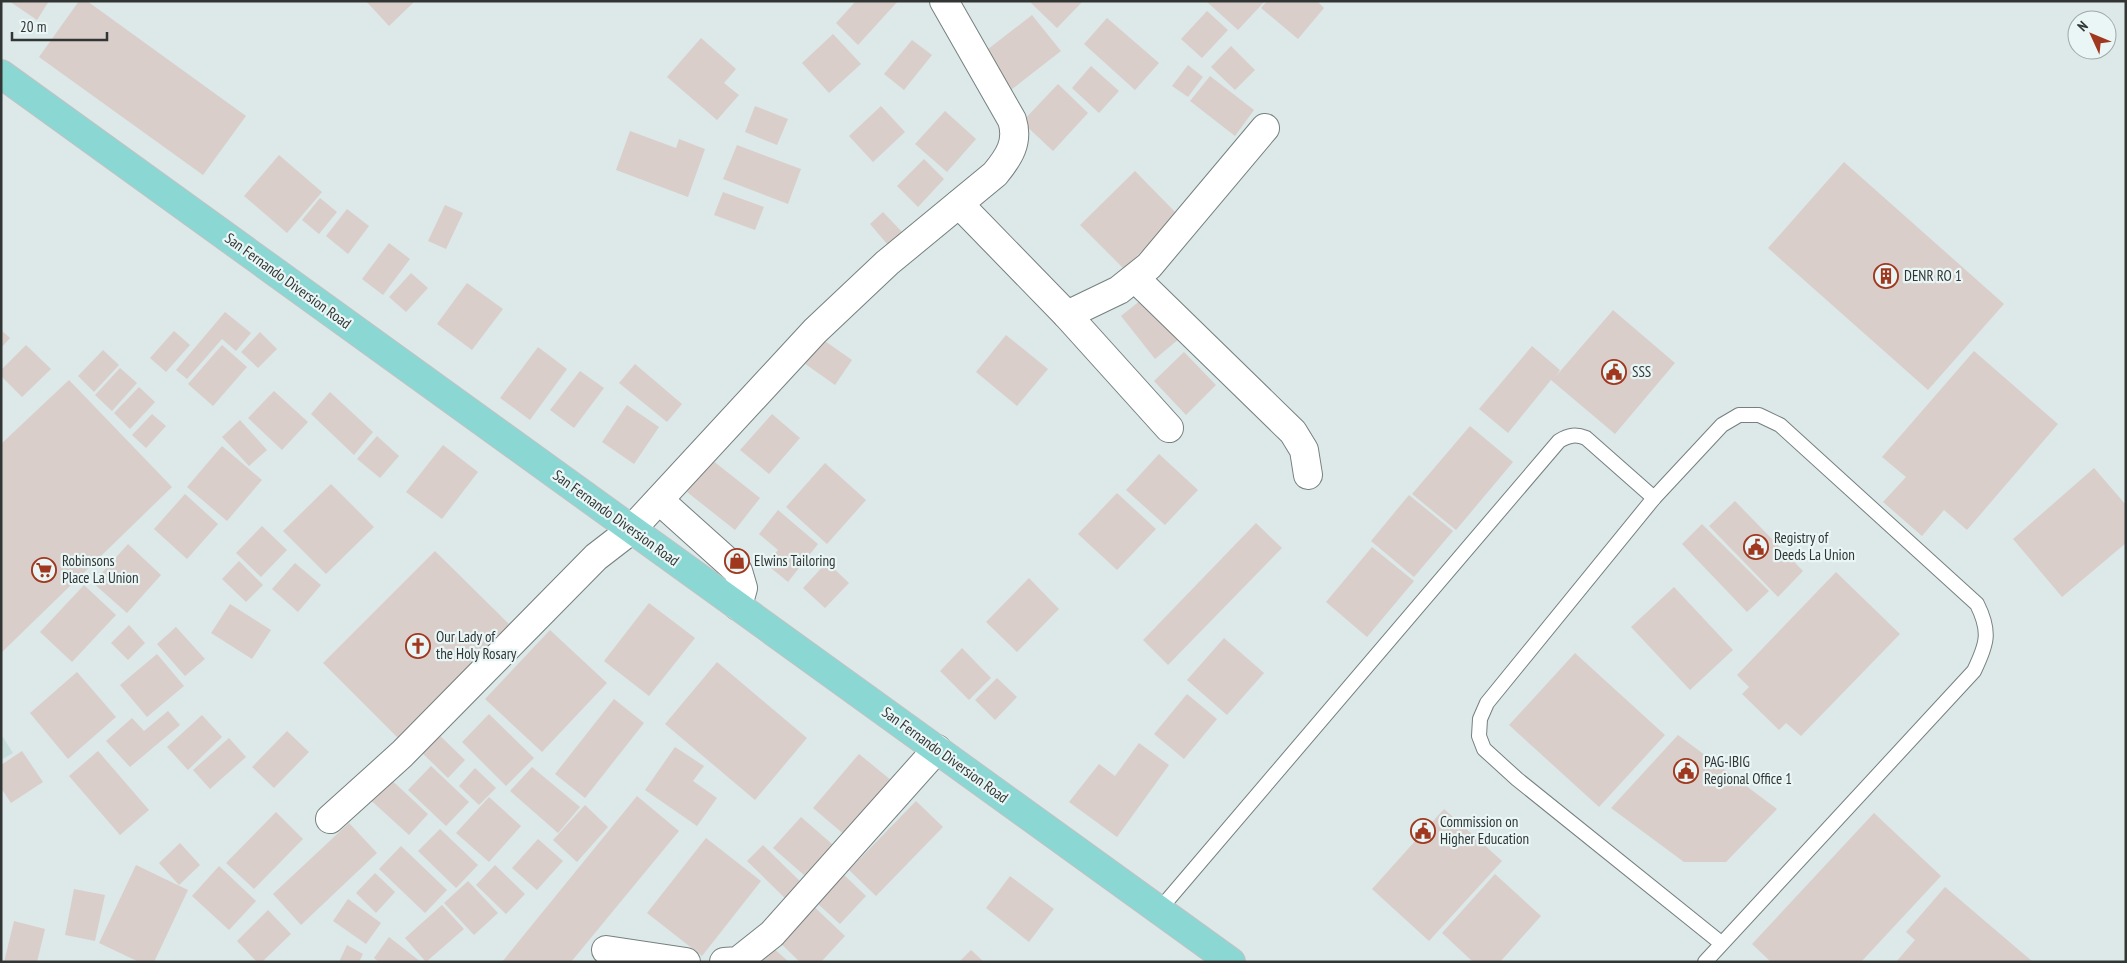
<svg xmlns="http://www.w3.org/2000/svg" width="2127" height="963" viewBox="0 0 2127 963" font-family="'PT Sans Narrow',sans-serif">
	<rect width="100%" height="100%" fill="#dce9e8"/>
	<path fill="#c8dedd" d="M1,734L13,753L1,760Z"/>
	<g fill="#dacecb">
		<path d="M9,1H49L37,20Z"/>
		<path d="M79,1H87L246,116L203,175L39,57Z"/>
		<path d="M366,1H415L389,26Z"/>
		<path d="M856,1H898L858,45L836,23Z"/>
		<path d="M1029,1H1083L1057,28Z"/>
		<path d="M1206,1H1265L1238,30Z"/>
		<path d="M1267,1H1317L1324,8L1298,39L1261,8Z"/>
		<path d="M1207,11L1228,30L1202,58L1181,39Z"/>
		<path d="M1032,15L1061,51L1011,90L983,53Z"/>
		<path d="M1107,18L1159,63L1135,90L1084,44Z"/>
		<path d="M833,34L861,64L829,93L802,63Z"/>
		<path d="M701,38L736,69L724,83L739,95L717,120L667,77Z"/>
		<path d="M912,40L932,55L904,90L884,74Z"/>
		<path d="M1231,46L1255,70L1235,90L1211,67Z"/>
		<path d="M1188,65L1203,77L1188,97L1172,86Z"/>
		<path d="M1091,66L1119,91L1099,113L1072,88Z"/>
		<path d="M1210,76L1254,110L1235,136L1190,101Z"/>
		<path d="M1058,84L1088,113L1053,151L1022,122Z"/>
		<path d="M755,106L788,119L777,145L745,132Z"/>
		<path d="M881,106L905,132L873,162L849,136Z"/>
		<path d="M945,111L976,139L947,172L915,144Z"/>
		<path d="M630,131L676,148L679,139L705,149L688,197L616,170Z"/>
		<path d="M737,145L801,169L788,204L723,179Z"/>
		<path d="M279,155L322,192L287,233L244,196Z"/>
		<path d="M924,159L944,179L918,207L897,186Z"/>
		<path d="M1844,162L2004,304L1928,390L1768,248Z"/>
		<path d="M1135,171L1178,215L1124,269L1080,225Z"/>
		<path d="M723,192L764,207L755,230L714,215Z"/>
		<path d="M320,198L337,212L319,234L302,220Z"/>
		<path d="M445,205L463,213L446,249L428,241Z"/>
		<path d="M347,209L369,226L348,254L326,236Z"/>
		<path d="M883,212L902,232L888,245L870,224Z"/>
		<path d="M389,243L410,259L383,295L362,279Z"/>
		<path d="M411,273L428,288L406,312L389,297Z"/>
		<path d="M467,283L503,309L472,350L437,324Z"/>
		<path d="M1146,296L1180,338L1155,359L1121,316Z"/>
		<path d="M1613,310L1675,363L1615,434L1551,380L1508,433L1479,409L1532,346L1560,370L1556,376Z"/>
		<path d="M225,312L251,333L236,351L222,339L187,379L176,370Z"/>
		<path d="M1,330L10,338L1,348Z"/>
		<path d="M174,331L190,345L166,372L150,358Z"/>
		<path d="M260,332L277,349L258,368L241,352Z"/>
		<path d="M1006,335L1048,369L1017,406L976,372Z"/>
		<path d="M822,339L852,360L835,385L804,363Z"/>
		<path d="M26,345L51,369L22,397L1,376V370Z"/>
		<path d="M222,345L247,367L213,406L188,384Z"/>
		<path d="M538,347L567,369L530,420L500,398Z"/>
		<path d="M103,350L119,365L94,392L78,376Z"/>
		<path d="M1974,351L2058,424L1967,530L1944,510L1922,536L1883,502L1906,477L1882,457Z"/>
		<path d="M1184,352L1216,385L1186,415L1154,381Z"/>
		<path d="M635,364L682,404L667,422L619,383Z"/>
		<path d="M120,368L137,383L112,411L95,395Z"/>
		<path d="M580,371L604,388L574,428L550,410Z"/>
		<path d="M69,380L172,487L1,653V444Z"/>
		<path d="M139,387L155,402L130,429L114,413Z"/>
		<path d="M274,391L308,422L282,450L248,418Z"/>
		<path d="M330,392L373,432L354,455L311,414Z"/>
		<path d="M627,405L659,427L634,464L602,442Z"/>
		<path d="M152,414L166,426L146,448L132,435Z"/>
		<path d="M772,414L800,438L769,474L740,450Z"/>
		<path d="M240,420L267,450L249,466L222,437Z"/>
		<path d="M1470,426L1513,462L1456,530L1412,494Z"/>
		<path d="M377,436L399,456L380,478L357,459Z"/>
		<path d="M443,445L478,472L442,519L406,492Z"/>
		<path d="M222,446L262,480L227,521L187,487Z"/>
		<path d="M1159,454L1198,490L1165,525L1126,490Z"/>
		<path d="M712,460L760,498L735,530L687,492Z"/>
		<path d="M825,463L866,500L827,544L786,507Z"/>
		<path d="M2094,468L2126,505V543L2062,597L2013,539Z"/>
		<path d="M331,484L374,527L326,574L283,531Z"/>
		<path d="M1117,493L1156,529L1117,570L1078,534Z"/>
		<path d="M185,494L218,524L187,559L154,529Z"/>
		<path d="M1409,495L1453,531L1414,577L1371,541Z"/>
		<path d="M1735,501L1803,571L1778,597L1709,526Z"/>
		<path d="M778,510L818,544L788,582L766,564L778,550L759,534Z"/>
		<path d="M1256,523L1282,548L1168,665L1143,640Z"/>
		<path d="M1702,524L1769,591L1747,612L1682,544Z"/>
		<path d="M262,526L287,550L261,577L236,553Z"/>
		<path d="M128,544L161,575L127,613L93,583Z"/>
		<path d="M1372,547L1414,581L1367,637L1326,602Z"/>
		<path d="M435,551L513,628L401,741L323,663Z"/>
		<path d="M239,561L263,585L246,602L222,579Z"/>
		<path d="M827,562L849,583L825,608L803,588Z"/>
		<path d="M295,563L321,585L298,612L272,589Z"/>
		<path d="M1836,572L1900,634L1801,736L1786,723L1779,730L1742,694L1749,687L1737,675Z"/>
		<path d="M1029,578L1059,609L1017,652L986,622Z"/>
		<path d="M84,585L116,615L72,662L40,632Z"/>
		<path d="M1674,587L1733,650L1690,690L1631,627Z"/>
		<path d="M649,603L695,638L649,696L604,661Z"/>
		<path d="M230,604L271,630L252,659L211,633Z"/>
		<path d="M129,625L145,643L128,660L111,643Z"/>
		<path d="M176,627L205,659L185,676L157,644Z"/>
		<path d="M550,630L607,683L542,752L485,699Z"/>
		<path d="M1224,638L1264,673L1227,715L1187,680Z"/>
		<path d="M962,648L991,678L969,700L940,671Z"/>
		<path d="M1575,653L1665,735L1599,807L1509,725Z"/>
		<path d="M157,654L184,686L147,717L120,685Z"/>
		<path d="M717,662L807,738L755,800L665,724Z"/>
		<path d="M77,672L116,717L68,759L30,713Z"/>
		<path d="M997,678L1017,697L995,720L975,700Z"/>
		<path d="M1187,694L1217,719L1184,759L1154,734Z"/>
		<path d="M614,699L644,723L585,798L555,774Z"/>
		<path d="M168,711L180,725L130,767L106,741L132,718L144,731Z"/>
		<path d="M489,714L534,758L506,786L462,742Z"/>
		<path d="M202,715L222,737L188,770L167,747Z"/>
		<path d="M434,730L465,760L448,778L416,747Z"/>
		<path d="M287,731L309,752L274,788L252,767Z"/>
		<path d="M1678,735L1777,809L1726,862H1684L1611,808Z"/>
		<path d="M229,738L246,757L210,789L193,770Z"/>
		<path d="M1139,743L1169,765L1117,837L1069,802L1099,764L1115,776Z"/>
		<path d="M675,747L704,766L693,781L717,798L697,826L645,790Z"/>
		<path d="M22,751L43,782L11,803L1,788V765Z"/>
		<path d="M98,751L149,810L120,835L69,776Z"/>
		<path d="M859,754L892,781L846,836L813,808Z"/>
		<path d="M431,766L469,802L446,826L408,790Z"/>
		<path d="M532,767L580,807L558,833L510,791Z"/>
		<path d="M475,768L496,788L479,805L459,786Z"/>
		<path d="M385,774L428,814L409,835L365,795Z"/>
		<path d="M637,796L679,831L571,962H502Z"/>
		<path d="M489,797L521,826L489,862L456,833Z"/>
		<path d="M916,801L943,827L876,896L849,870Z"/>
		<path d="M585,805L608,827L577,862L553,840Z"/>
		<path d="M1444,809L1502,861L1429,941L1372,889Z"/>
		<path d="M276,812L303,839L254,889L226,863Z"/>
		<path d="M1874,813L1941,876L1861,962H1771L1752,944Z"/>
		<path d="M801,817L840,851L812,882L773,848Z"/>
		<path d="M349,823L377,853L301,925L273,894Z"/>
		<path d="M440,829L478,865L456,888L418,851Z"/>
		<path d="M706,838L761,881L702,956L647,913Z"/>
		<path d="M538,839L563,861L537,890L512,868Z"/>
		<path d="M180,843L200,865L179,885L159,863Z"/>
		<path d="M763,845L807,888L791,904L747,861Z"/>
		<path d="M401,846L447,890L425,913L379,869Z"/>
		<path d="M136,865L188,890L154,962H139L99,943Z"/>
		<path d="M495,865L525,894L506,914L476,885Z"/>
		<path d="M219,866L256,901L229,930L192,896Z"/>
		<path d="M375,873L395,892L376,913L356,893Z"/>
		<path d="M843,874L866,896L840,924L817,903Z"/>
		<path d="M1495,874L1541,916L1500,962H1473L1442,933Z"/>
		<path d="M1010,876L1054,909L1029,942L986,908Z"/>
		<path d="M468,881L498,913L474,935L444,903Z"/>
		<path d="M1945,887L2033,962H1896L1915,940L1906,932Z"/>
		<path d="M74,889L105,895L95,941L65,935Z"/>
		<path d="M348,899L381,923L366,944L333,921Z"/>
		<path d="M809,902L845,936L821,962H800L775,938Z"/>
		<path d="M442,905L464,929L426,962L405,938Z"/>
		<path d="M268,910L291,934L262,962H257L237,941Z"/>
		<path d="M14,921L45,929L37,962H4Z"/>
		<path d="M389,937L421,962H379L374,958Z"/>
		<path d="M347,945L363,954L359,962H339Z"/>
		<path d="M771,946L789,962H757Z"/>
		<path d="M971,950L984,962H959Z"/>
	</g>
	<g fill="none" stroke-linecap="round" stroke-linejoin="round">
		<defs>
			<g id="service">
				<path d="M1160,909L1559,441C1569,435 1576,434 1586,438L1654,498"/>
				<path d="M1705,962L1974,671C1987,644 1991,632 1977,604L1780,425L1759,415H1739L1722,425L1654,498L1487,703L1480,719L1479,736L1484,749L1517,779L1721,943"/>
			</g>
			<g id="minor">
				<path d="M959,204L1067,315L1119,290L1149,266L1265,128"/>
				<path d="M1136,279L1293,432L1304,450L1308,475"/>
				<path d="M1067,315L1169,428"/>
				<path d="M659,500L738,571L743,588L738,606"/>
				<path d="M330,819L402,754L596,557L631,530L815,331L887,263L995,174C1009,157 1019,142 1012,120L944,1"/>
				<path d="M606,950L686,962"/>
				<path d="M724,962L738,961L772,934L937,749"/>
			</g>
			<path id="trunk" d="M1,74L1231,962"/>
		</defs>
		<use href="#service" stroke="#75807f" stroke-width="16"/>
		<use href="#minor" stroke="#75807f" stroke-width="30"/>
		<use href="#trunk" stroke="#c1c3c2" stroke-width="30"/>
		<use href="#service" stroke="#fff" stroke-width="14"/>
		<use href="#minor" stroke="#fff" stroke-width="28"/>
		<use href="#trunk" stroke="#8ad7d3" stroke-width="28"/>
	</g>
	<defs>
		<symbol id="building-ring" viewBox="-11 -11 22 22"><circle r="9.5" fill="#e9f6f5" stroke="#a0371f" stroke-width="1.5"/><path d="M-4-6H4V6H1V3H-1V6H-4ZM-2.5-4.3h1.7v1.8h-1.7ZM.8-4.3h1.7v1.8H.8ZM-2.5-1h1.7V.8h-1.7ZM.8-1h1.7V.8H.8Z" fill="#a0371f"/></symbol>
		<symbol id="civic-ring" viewBox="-11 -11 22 22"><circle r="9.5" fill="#e9f6f5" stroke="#a0371f" stroke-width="1.5"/><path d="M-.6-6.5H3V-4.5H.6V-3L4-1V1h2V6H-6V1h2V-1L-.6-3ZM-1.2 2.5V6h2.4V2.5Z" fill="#a0371f"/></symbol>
		<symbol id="shop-ring" viewBox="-11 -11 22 22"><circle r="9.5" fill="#e9f6f5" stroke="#a0371f" stroke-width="1.5"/><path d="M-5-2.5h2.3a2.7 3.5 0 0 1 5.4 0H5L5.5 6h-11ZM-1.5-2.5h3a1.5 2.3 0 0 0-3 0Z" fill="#a0371f"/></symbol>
		<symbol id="supermarket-ring" viewBox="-11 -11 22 22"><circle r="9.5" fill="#e9f6f5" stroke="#a0371f" stroke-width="1.5"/><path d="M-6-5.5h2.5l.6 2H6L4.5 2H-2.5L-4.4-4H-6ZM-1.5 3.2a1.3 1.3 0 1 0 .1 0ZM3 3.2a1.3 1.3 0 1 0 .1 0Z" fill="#a0371f"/></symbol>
		<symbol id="church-ring" viewBox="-11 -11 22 22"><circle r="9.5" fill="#e9f6f5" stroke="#a0371f" stroke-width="1.5"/><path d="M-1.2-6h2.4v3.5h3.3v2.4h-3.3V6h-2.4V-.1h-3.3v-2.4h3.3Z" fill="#a0371f"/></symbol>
	</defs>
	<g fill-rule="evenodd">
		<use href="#building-ring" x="1872" y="262" width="28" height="28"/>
		<use href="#civic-ring" x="1600" y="358" width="28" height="28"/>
		<use href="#civic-ring" x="1742" y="533" width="28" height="28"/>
		<use href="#shop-ring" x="723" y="547" width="28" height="28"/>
		<use href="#supermarket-ring" x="30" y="556" width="28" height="28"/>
		<use href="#church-ring" x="404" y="632" width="28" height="28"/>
		<use href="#civic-ring" x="1672" y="757" width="28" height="28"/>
		<use href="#civic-ring" x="1409" y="817" width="28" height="28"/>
	</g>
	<g text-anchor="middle" stroke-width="4.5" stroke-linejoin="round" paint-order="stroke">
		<g font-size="15" fill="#313635" stroke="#e9f6f5" text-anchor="start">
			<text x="1904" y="281">DENR RO 1</text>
			<text x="1632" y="377">SSS</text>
			<text x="1774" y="543">Registry of<tspan x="1774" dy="17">Deeds La Union</tspan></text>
			<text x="62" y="566">Robinsons<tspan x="62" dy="17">Place La Union</tspan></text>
			<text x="754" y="566">Elwins Tailoring</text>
			<text x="436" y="642">Our Lady of<tspan x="436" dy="17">the Holy Rosary</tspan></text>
			<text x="1704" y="767">PAG-IBIG<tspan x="1704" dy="17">Regional Office 1</tspan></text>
			<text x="1440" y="827">Commission on<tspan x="1440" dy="17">Higher Education</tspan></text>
		</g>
		<g font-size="15" fill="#313635" stroke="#e9f6f5">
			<text transform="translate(288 281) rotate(36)" y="5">San Fernando Diversion Road</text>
			<text transform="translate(616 518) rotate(36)" y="5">San Fernando Diversion Road</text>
			<text transform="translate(945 755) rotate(36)" y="5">San Fernando Diversion Road</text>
		</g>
	</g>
	<rect width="2127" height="963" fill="none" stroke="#313635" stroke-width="5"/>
	<g transform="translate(2092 35) rotate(314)"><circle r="24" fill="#e9f6f5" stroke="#9fa9a8"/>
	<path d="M0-4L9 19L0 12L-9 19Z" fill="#a0371f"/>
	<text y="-8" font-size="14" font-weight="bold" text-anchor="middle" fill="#313635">N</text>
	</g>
	<path d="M12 32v8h95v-8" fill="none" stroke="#313635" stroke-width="2.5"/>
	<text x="20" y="32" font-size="15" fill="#313635" stroke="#e9f6f5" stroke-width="4" paint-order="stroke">20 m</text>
</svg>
